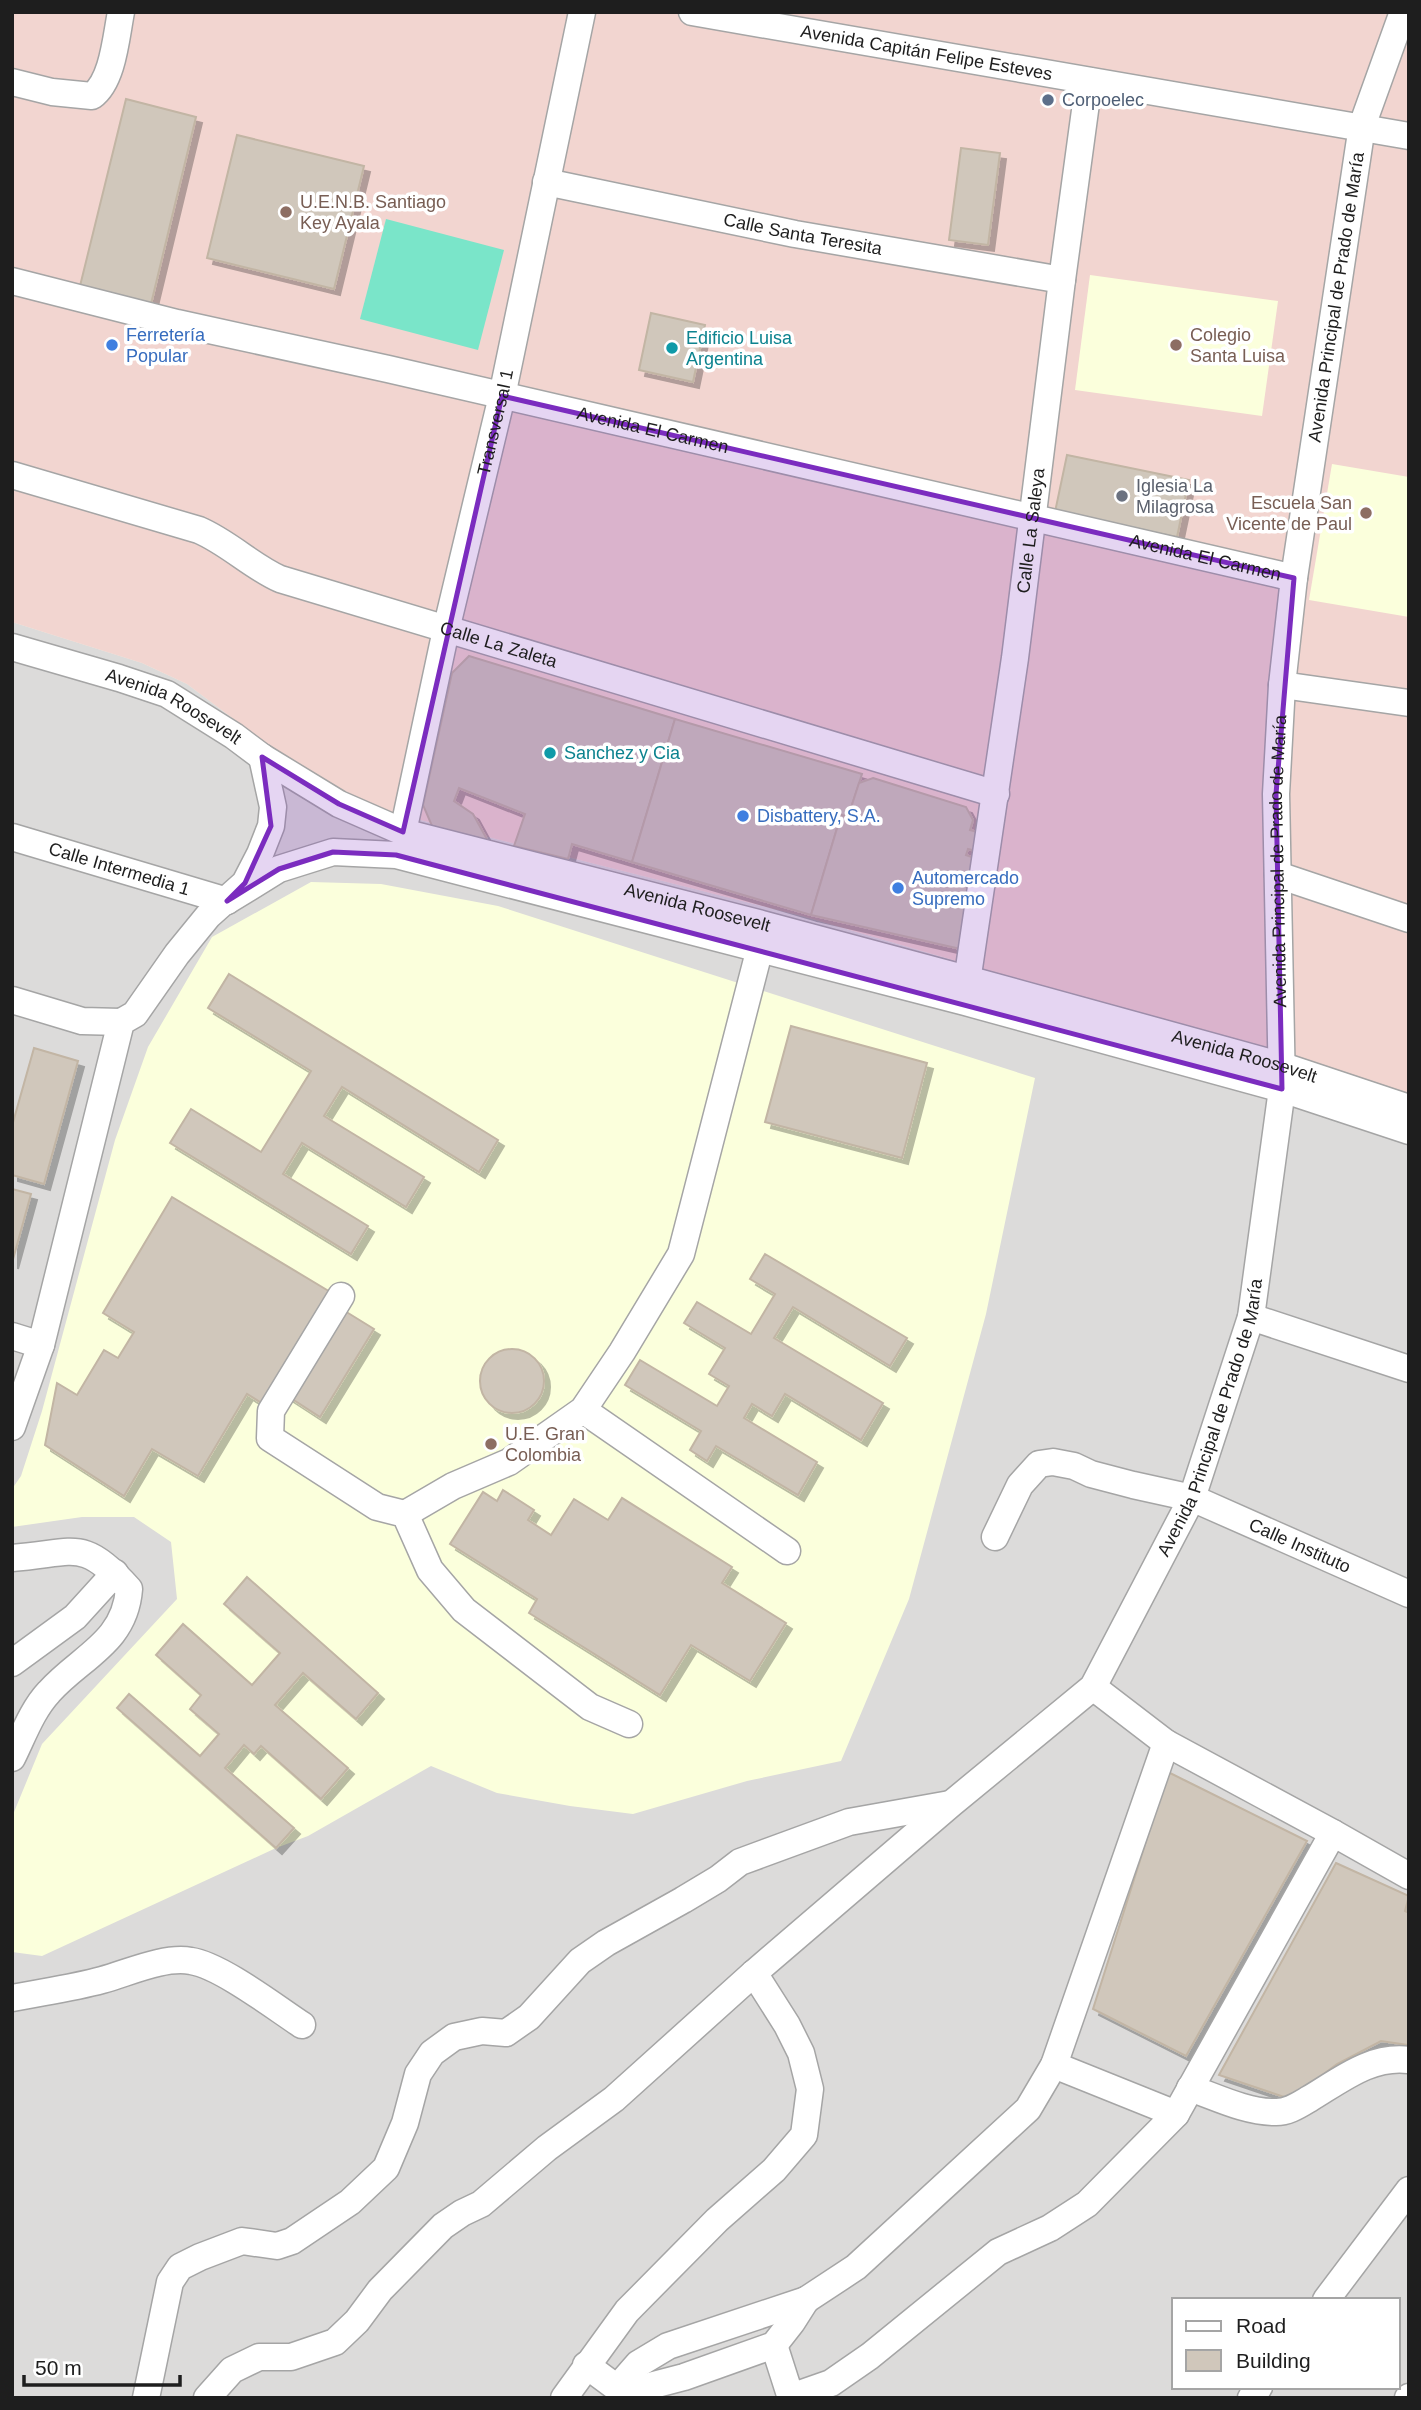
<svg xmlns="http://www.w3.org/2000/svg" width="1421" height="2410" viewBox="0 0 1421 2410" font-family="Arial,sans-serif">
	<defs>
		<filter id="shadow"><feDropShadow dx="6" dy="6" stdDeviation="0" flood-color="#0004"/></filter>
	</defs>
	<rect width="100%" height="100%" fill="#f0ede2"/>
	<path fill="#dcdbda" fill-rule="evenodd" d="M12,622L142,663L187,684L303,771L369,807L802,916L1347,1075L1409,1096V2398H12ZM1174,2300H1398V2387H1174Z"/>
	<path fill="#f2d5d0" d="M12,12H1409V1096L1347,1075L802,916L369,807L303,771L187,684L142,663L12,622Z"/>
	<g fill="#fbffdc">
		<path d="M1090,275L1278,301L1262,416L1075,390Z"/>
		<path d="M1332,464L1409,477V617L1309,600Z"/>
		<path d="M311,882L381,884L498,906L1035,1078L986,1314L909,1599L841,1761L747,1781L633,1814L570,1806L497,1793L431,1766L308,1836L276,1848L42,1956L12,1952V1817L42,1744L177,1599L171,1542L134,1517H82L12,1527V1489L21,1476L42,1411L115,1140L148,1047L212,937Z"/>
	</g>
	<path fill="#7ae5c9" d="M386,219L504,250L478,350L360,319Z"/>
	<g fill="#d0c7bb" stroke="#c2b5a4" stroke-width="2" filter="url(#shadow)">
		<path d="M126,99L196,117L151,304L80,286Z"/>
		<path d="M237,135L364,166L334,289L207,258Z"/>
		<path d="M961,148L1000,153L988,245L949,240Z"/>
		<path d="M651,313L705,325L693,382L639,370Z"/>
		<path d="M1067,455L1189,480L1177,537L1055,512Z"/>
		<path d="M469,656L675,719L632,862L572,844L568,859L514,846L525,814L459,788L454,801L473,814L489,843L432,826L423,805L452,673Z"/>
		<path d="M675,719L862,774L848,817L841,815L811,915L632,862Z"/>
		<path d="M873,778L966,807L973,820L970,830L981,833L976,851L968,849L966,855L981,860L965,950L811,915L841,815L848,817L859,783Z"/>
		<path d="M229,974L498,1140L479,1172L342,1087L324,1116L424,1177L406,1207L302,1143L283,1174L368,1226L351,1254L170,1143L191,1109L261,1152L311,1071L208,1008Z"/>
		<path d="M791,1026L927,1063L902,1158L765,1122Z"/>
		<path d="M34,1048L78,1061L44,1184L12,1175V1126Z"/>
		<path d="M12,1189L31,1194L12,1263Z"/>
		<path d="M172,1197L332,1293L265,1405L247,1394L198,1476L152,1449L124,1496L45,1445L57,1383L77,1395L104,1350L118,1358L134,1332L103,1313Z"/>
		<path d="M765,1254L907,1338L890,1366L793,1307L774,1338L883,1403L861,1440L785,1394L772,1416L752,1404L744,1418L817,1462L798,1495L716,1446L707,1461L690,1450L701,1431L625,1385L640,1360L717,1406L729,1386L709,1374L725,1348L684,1323L697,1302L751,1334L775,1294L750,1279Z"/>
		<path d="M340,1308L374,1329L320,1417L286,1395Z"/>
		<circle cx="512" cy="1381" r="32"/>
		<path d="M503,1490L534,1510L528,1520L551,1535L574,1499L608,1520L622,1498L732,1567L722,1583L786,1623L750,1681L691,1645L660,1695L529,1613L537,1599L450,1544L483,1492L497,1501Z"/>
		<path d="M247,1577L378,1693L356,1719L303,1673L275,1705L348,1768L321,1799L261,1746L254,1754L244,1745L225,1768L294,1828L276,1848L117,1708L129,1694L200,1756L219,1734L190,1709L201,1695L156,1655L183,1624L252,1685L280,1653L224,1604Z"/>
		<path d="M1168,1772L1307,1841L1186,2056L1093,2009Z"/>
		<path d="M1336,1863L1409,1896L1405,1911L1409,1913L1408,2045L1381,2041L1337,2064L1290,2099L1219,2075Z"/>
	</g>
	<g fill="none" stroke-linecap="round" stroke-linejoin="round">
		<defs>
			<g id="minor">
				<path id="s1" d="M692,12L1409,136"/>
				<path d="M12,82L52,92L92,96C113,81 116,37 121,12"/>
				<path id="s2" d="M546,182L795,234L1062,280"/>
				<path id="s3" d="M12,281L177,323L388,369L1294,578"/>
				<path id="s4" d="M12,475L199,530C229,543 251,566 280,579L996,794"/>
				<path id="s5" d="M12,647L119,678L167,694L234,736L262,757L339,804L403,832L762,924L967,979L1283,1066L1409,1108"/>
				<path d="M1282,685L1409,703"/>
				<path id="s6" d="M403,832L446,630L502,396L582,12"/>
				<path id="s7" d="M12,837L227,901"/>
				<path d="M1278,875L1409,919"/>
				<path d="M227,901L279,869L333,852L396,855L965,1002L1282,1089L1409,1131"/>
				<path id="s8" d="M965,995L1015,658L1062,280L1089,81"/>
				<path d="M12,1000L82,1021L121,1022"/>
				<path d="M341,1296L271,1411L270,1438L377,1507L405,1514L430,1570L464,1610L590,1707L629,1724"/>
				<path d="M1251,1317L1409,1369"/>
				<path d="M12,1336L41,1345"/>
				<path d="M583,1410L787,1551"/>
				<path d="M12,1427L41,1345L121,1022L135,1014L177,954L208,916L245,883L260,854L271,826L273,807L262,757"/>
				<path d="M405,1514L453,1486L509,1462L583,1410L622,1352L681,1254L760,948"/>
				<path id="s9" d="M995,1537L1020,1485L1039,1464L1053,1462L1074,1466L1091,1474L1133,1485L1192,1498L1409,1594"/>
				<path d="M12,1558C74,1554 82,1536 129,1589C125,1643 80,1657 49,1692C32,1710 23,1736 12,1758"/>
				<path d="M12,1663L75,1617L115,1573"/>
				<path d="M1093,1687L1166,1743L1333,1833L1409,1876"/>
				<path d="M12,1998C42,1992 73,1988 102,1980C128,1973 164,1956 191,1961C220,1965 276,2008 302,2025"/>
				<path d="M1054,2065L1176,2114"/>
				<path d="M1190,2088C1216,2097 1246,2112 1274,2112C1287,2113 1299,2105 1309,2099C1341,2080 1371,2055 1409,2060"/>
				<path d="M1326,2300L1409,2190"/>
				<path d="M774,2345L791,2398"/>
				<path d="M586,2365L617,2388L638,2364L668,2346L806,2300L856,2267L1028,2109L1054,2065L1166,1743"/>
				<path d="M617,2388H642L684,2377L774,2345L792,2322L806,2300"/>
				<path d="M791,2397L831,2383L870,2356L998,2252L1050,2228L1087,2204L1176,2114L1333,1833"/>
				<path d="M146,2398L170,2282L180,2267L200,2257L242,2241L277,2246L292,2241L350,2202L386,2168L405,2123L418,2074L432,2053L454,2037L482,2031L506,2033L529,2017L580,1961L606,1943L683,1900L718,1879L740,1862L849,1822L950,1804"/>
				<path id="s10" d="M207,2398L232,2370L259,2357H291L335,2342L357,2321L380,2290L443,2226L462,2213L481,2204L547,2148L614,2099L754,1973L951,1804L1093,1687L1192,1498L1251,1317L1282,1089L1276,794L1282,685L1294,578L1362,126L1403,12"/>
				<path d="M564,2398L627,2311L717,2220L774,2170L804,2135L810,2089L801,2053L787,2025L754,1973"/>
				<path d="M1251,2398L1259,2387"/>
				<path d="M1408,2398L1409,2397"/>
			</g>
		</defs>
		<use href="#minor" stroke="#a5a5a5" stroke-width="29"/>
		<use href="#minor" stroke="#fff" stroke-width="26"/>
	</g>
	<path fill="#7b2cbf" fill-opacity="0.2" stroke="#7b2cbf" stroke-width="5" stroke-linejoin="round" d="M502,396L1294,578L1276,794L1282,1089L396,855L333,852L279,869L227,901L245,883L271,826L262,757L339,804L403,832Z"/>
	<circle fill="#5c6f8a" stroke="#fff" stroke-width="2.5" cx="1048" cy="100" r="7"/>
	<g fill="#8d6e63" stroke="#fff" stroke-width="2.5">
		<circle cx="286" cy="212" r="7"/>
		<circle cx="1176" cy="345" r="7"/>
		<circle cx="1366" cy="513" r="7"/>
		<circle cx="491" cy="1444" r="7"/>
	</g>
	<g fill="#3f7fe0" stroke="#fff" stroke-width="2.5">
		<circle cx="112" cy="345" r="7"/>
		<circle cx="743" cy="816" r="7"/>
		<circle cx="898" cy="888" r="7"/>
	</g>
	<g fill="#0f9aa8" stroke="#fff" stroke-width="2.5">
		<circle cx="672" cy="348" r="7"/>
		<circle cx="550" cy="753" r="7"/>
	</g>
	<circle fill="#6b7280" stroke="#fff" stroke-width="2.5" cx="1122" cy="496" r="7"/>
	<g text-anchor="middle" stroke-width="7" stroke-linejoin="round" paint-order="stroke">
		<g font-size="18" fill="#1e1e1e" stroke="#fff">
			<text dy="6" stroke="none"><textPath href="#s1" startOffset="238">Avenida Capitán Felipe Esteves</textPath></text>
			<text dy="6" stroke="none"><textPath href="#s2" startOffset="262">Calle Santa Teresita</textPath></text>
			<text dy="6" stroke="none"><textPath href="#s10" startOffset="2580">Avenida Principal de Prado de María</textPath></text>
			<text dy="6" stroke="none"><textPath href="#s6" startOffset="420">Transversal 1</textPath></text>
			<text dy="6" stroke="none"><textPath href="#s3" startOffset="658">Avenida El Carmen</textPath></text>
			<text dy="6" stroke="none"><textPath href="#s8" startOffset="469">Calle La Saleya</textPath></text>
			<text dy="6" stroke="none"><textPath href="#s3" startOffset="1225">Avenida El Carmen</textPath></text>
			<text dy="6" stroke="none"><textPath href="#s4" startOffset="518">Calle La Zaleta</textPath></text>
			<text dy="6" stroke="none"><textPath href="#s5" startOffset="173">Avenida Roosevelt</textPath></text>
			<text dy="6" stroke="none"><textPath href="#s10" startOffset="2012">Avenida Principal de Prado de María</textPath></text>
			<text dy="6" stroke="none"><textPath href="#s7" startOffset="112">Calle Intermedia 1</textPath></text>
			<text dy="6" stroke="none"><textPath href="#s5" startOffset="740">Avenida Roosevelt</textPath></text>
			<text dy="6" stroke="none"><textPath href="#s5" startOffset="1307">Avenida Roosevelt</textPath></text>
			<text dy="6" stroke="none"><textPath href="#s10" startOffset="1446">Avenida Principal de Prado de María</textPath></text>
			<text dy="6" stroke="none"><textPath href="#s9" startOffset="362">Calle Instituto</textPath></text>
		</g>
		<g font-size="18" fill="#4e5e75" stroke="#fff" text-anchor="start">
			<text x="1062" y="106">Corpoelec</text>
		</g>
		<g font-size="18" fill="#785e54" stroke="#fff" text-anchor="start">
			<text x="300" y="208">U.E.N.B. Santiago<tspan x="300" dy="21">Key Ayala</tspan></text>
			<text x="1190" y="341">Colegio<tspan x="1190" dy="21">Santa Luisa</tspan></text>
			<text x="1352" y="509" text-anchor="end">Escuela San<tspan x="1352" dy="21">Vicente de Paul</tspan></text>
			<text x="505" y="1440">U.E. Gran<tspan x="505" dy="21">Colombia</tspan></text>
		</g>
		<g font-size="18" fill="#366cbe" stroke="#fff" text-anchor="start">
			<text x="126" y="341">Ferretería<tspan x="126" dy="21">Popular</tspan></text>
			<text x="757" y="822">Disbattery, S.A.</text>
			<text x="912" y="884">Automercado<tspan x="912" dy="21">Supremo</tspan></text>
		</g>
		<g font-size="18" fill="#0d838f" stroke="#fff" text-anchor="start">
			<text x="686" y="344">Edificio Luisa<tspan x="686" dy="21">Argentina</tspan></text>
			<text x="564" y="759">Sanchez y Cia</text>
		</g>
		<g font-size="18" fill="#5b616d" stroke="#fff" text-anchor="start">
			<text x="1136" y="492">Iglesia La<tspan x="1136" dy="21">Milagrosa</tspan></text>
		</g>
	</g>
	<rect width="1421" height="2410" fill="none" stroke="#1e1e1e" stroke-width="28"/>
	<rect x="1172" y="2298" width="228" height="91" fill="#ffffff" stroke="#a5a5a5" stroke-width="2"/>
	<rect x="1186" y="2321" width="35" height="10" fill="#ffffff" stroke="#a5a5a5" stroke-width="2"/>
	<text x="1236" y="2333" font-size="21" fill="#1e1e1e">Road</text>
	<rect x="1186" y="2350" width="35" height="21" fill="#d0c7bb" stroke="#a5a5a5" stroke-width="2"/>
	<text x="1236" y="2368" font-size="21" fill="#1e1e1e">Building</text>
	<path d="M24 2375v10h156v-10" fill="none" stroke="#1e1e1e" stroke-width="3.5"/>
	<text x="35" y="2375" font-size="21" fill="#1e1e1e" stroke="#ffffff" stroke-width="5" paint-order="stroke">50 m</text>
</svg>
